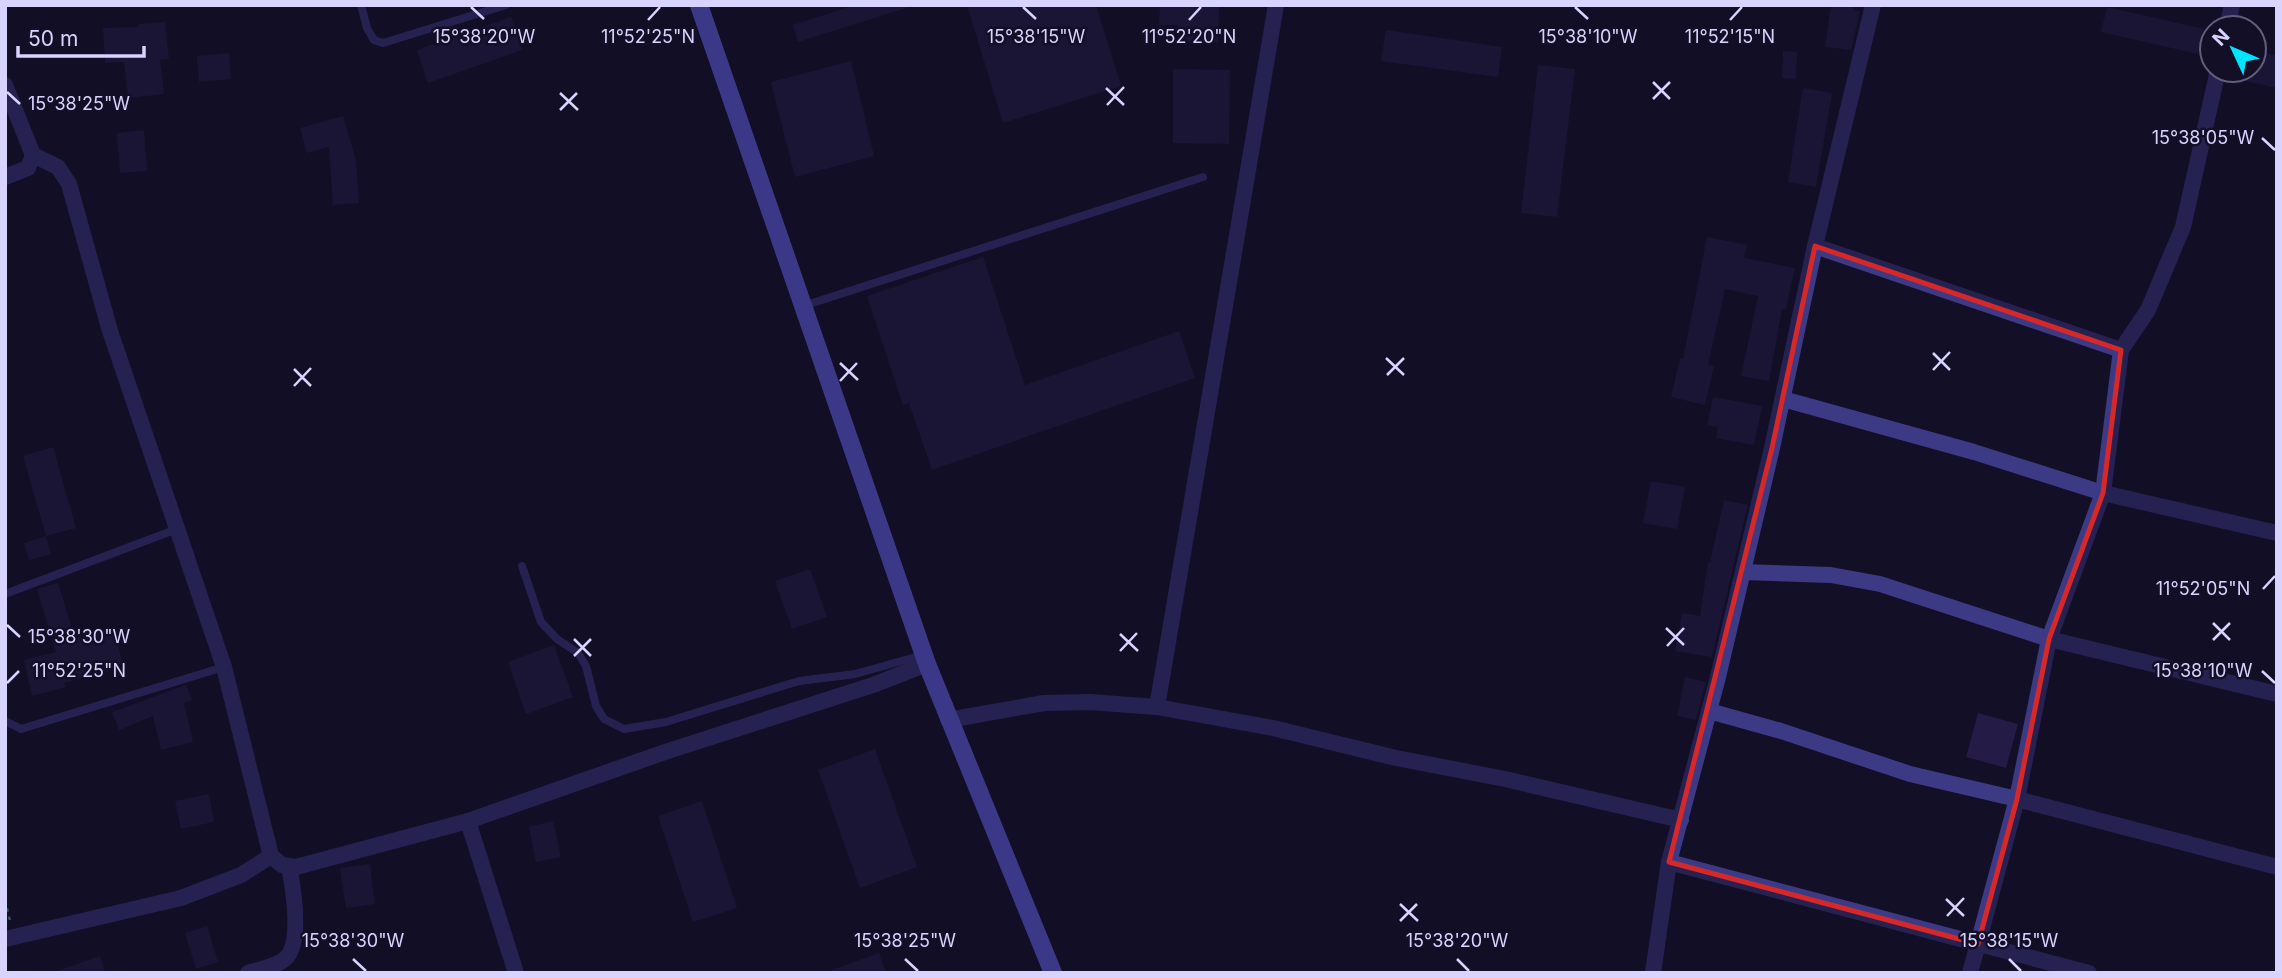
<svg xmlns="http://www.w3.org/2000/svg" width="2282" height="978" viewBox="0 0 2282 978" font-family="Inter,sans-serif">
	<rect width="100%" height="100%" fill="#130f26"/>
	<g fill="#241b47">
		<path d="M855,5H905L906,8L798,42L793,25Z"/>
		<path d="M967,5H1096L1121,86L1003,123Z"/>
		<path d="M1160,5H1219L1218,43L1178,41V25H1159Z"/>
		<path d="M1831,5H1855L1854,11H1860L1851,50L1825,47Z"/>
		<path d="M2107,7L2204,29L2198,54L2101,32Z"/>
		<path d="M511,17L522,50L428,83L417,50Z"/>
		<path d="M165,22L169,59L160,60L164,94L128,98L124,62L105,63L103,28L139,27L138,24Z"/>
		<path d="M1386,30L1502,47L1498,77L1381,61Z"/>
		<path d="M2254,50L2277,56V88L2227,77L2228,70H2254Z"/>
		<path d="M1783,51L1797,52L1796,79L1782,78Z"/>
		<path d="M229,53L231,79L199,82L197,56Z"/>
		<path d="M851,61L874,156L795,177L771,82Z"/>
		<path d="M1538,65L1575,69L1557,217L1521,213Z"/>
		<path d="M1173,69L1230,70L1229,144L1173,143Z"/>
		<path d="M1803,88L1832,93L1816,187L1788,182Z"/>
		<path d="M343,116L356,160L359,203L333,205L329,147L307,153L300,128Z"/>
		<path d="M144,130L147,171L120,173L117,133Z"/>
		<path d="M1707,237L1747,245L1744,258L1795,268L1786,309H1782L1769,381L1741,376L1758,296L1725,289L1708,365L1714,366L1705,405L1671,397L1680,358L1683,359Z"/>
		<path d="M983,257L1025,385L1179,331L1195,378L932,470L909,403L903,405L867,296Z"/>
		<path d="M1713,397L1762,406L1754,445L1716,438L1718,427L1707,425Z"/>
		<path d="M53,447L76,528L46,536L23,456Z"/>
		<path d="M1651,481L1685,487L1677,529L1643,523Z"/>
		<path d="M1724,500L1748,505L1712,657L1675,651L1682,613L1700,616L1708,562H1710Z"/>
		<path d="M46,536L51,554L29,560L24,543Z"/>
		<path d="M810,569L827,617L792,629L775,581Z"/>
		<path d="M58,583L75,638L113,628L124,667L64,683L66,687L32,696L24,660L56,652L37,589Z"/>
		<path d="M554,645L573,697L526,714L508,662Z"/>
		<path d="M1685,677L1706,682L1696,720L1677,716Z"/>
		<path d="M186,685L192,700L184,703L193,742L161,750L153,716L119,730L112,712Z"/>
		<path d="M1978,713L2018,724L2006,768L1966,757Z"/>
		<path d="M875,749L917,867L860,888L818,770Z"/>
		<path d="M209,794L214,822L181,829L175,801Z"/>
		<path d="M702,801L737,908L693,922L658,816Z"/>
		<path d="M553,821L561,857L536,862L529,827Z"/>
		<path d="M370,864L375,904L346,908L340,868Z"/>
		<path d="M207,926L218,962L196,969L185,933Z"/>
		<path d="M879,953L886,973H829V971Z"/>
		<path d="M100,956L105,973H58L57,971Z"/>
	</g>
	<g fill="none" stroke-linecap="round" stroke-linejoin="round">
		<path stroke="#2fb8b0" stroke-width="2.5" stroke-dasharray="3.5 5" stroke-linecap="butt" d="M5,900L10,921"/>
		<g stroke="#3d3a85" stroke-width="8">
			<path d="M361,5L367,28L374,40L383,43L506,5"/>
			<path d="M803,306L1203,177"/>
			<path d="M522,566L541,622L557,639L578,653L586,666L596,706L604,719L624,729L666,722L799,681L855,674L923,655"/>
			<path d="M5,594L177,529"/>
			<path d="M5,721L21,729L224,667"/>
		</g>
		<g stroke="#3d3a85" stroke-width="16">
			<path d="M1276,5L1157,707L1273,728L1396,758L1505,779L1681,820"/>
			<path d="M2227,28L2232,5"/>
			<path d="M5,85L33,155L28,168L5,177"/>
			<path d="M33,155L58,167L69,184L110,331L224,667L271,856L282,865L296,867L468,821L665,752L873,685L927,664"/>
			<path d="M1815,246L2121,350"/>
			<path d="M1783,399L1974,452L2103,493L2277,533"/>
			<path d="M1743,572L1831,575L1880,584L2049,639L2277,694"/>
			<path d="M1709,711L1781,731L1910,774L2017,799L2277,867"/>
			<path d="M948,720L1044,703L1090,702L1157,707"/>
			<path d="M468,821L516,973"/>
			<path d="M1669,862L2089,973"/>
			<path d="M5,939L181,898L241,875L271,856"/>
			<path d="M248,973C260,969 275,967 285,959C303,944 293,887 289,866"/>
			<path d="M1653,973L1669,862L1718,677L1772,448L1815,246L1873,5"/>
			<path d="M1970,973L2017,799L2049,639L2103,493L2121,350L2148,310L2183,227L2218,70"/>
		</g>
		<path stroke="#6f6bff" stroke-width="18" d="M699,5L927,664L1053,973"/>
	</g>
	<path d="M0 0H2282V978H0ZM1815,246L2121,350L2103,493L2049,639L2017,799L1978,944L1669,862L1772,448Z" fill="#130f26" fill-opacity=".55" fill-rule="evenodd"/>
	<path fill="none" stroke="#d62828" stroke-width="5" stroke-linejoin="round" d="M1815,246L2121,350L2103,493L2049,639L2017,799L1978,944L1669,862L1772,448Z"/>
	<path fill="none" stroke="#d9d4ff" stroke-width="2.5" d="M471,7L484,19M1023,7L1036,19M1575,7L1588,19M648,20L660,7M1189,20L1201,7M1730,20L1742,7M1653,82L1670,99M1106,88L1124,105M7,92L20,104M560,93L578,110M1653,99L1670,82M1107,105L1124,87M560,110L577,93M2262,138L2275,150M1933,353L1950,370M1386,358L1404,375M840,363L858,380M294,369L311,386M1933,370L1950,352M1387,375L1404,358M840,381L857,363M294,386L311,368M2263,589L2275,576M2213,623L2230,640M7,625L20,637M1666,628L1684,645M1120,634L1138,651M574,639L591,656M2213,640L2230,623M1667,646L1684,628M1120,651L1137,633M574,656L591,639M2262,671L2275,683M7,683L19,671M1946,899L1964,916M1400,904L1418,921M1947,916L1964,898M1400,921L1417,904M353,959L366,971M905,959L918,971M1457,959L1469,971M2009,959L2021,971"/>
	<g font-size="18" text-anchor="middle" fill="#d9d4ff" stroke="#130f26" stroke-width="5" stroke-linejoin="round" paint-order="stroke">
		<text x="484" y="43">15°38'20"W</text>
		<text x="1036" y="43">15°38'15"W</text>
		<text x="1588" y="43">15°38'10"W</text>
		<text x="648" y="43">11°52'25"N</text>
		<text x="1189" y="43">11°52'20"N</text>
		<text x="1730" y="43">11°52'15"N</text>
		<text x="79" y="110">15°38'25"W</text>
		<text x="2203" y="144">15°38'05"W</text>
		<text x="2203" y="595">11°52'05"N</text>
		<text x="79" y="643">15°38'30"W</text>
		<text x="79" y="677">11°52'25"N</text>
		<text x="2203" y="677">15°38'10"W</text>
		<text x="353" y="947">15°38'30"W</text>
		<text x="905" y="947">15°38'25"W</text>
		<text x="1457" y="947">15°38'20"W</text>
		<text x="2009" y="947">15°38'15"W</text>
	</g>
	<rect width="2282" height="978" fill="none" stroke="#d9d4ff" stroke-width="14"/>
	<g transform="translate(2233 49) rotate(314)"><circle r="33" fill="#130f26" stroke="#625e7d" stroke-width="2"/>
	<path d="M0-5L12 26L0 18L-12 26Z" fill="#00e5ff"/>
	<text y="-10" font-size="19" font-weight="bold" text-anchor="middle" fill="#d9d4ff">N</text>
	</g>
	<path d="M18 46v10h126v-10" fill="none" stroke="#d9d4ff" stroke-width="3.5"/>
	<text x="28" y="46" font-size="21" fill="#d9d4ff" stroke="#130f26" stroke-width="5" paint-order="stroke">50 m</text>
</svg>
